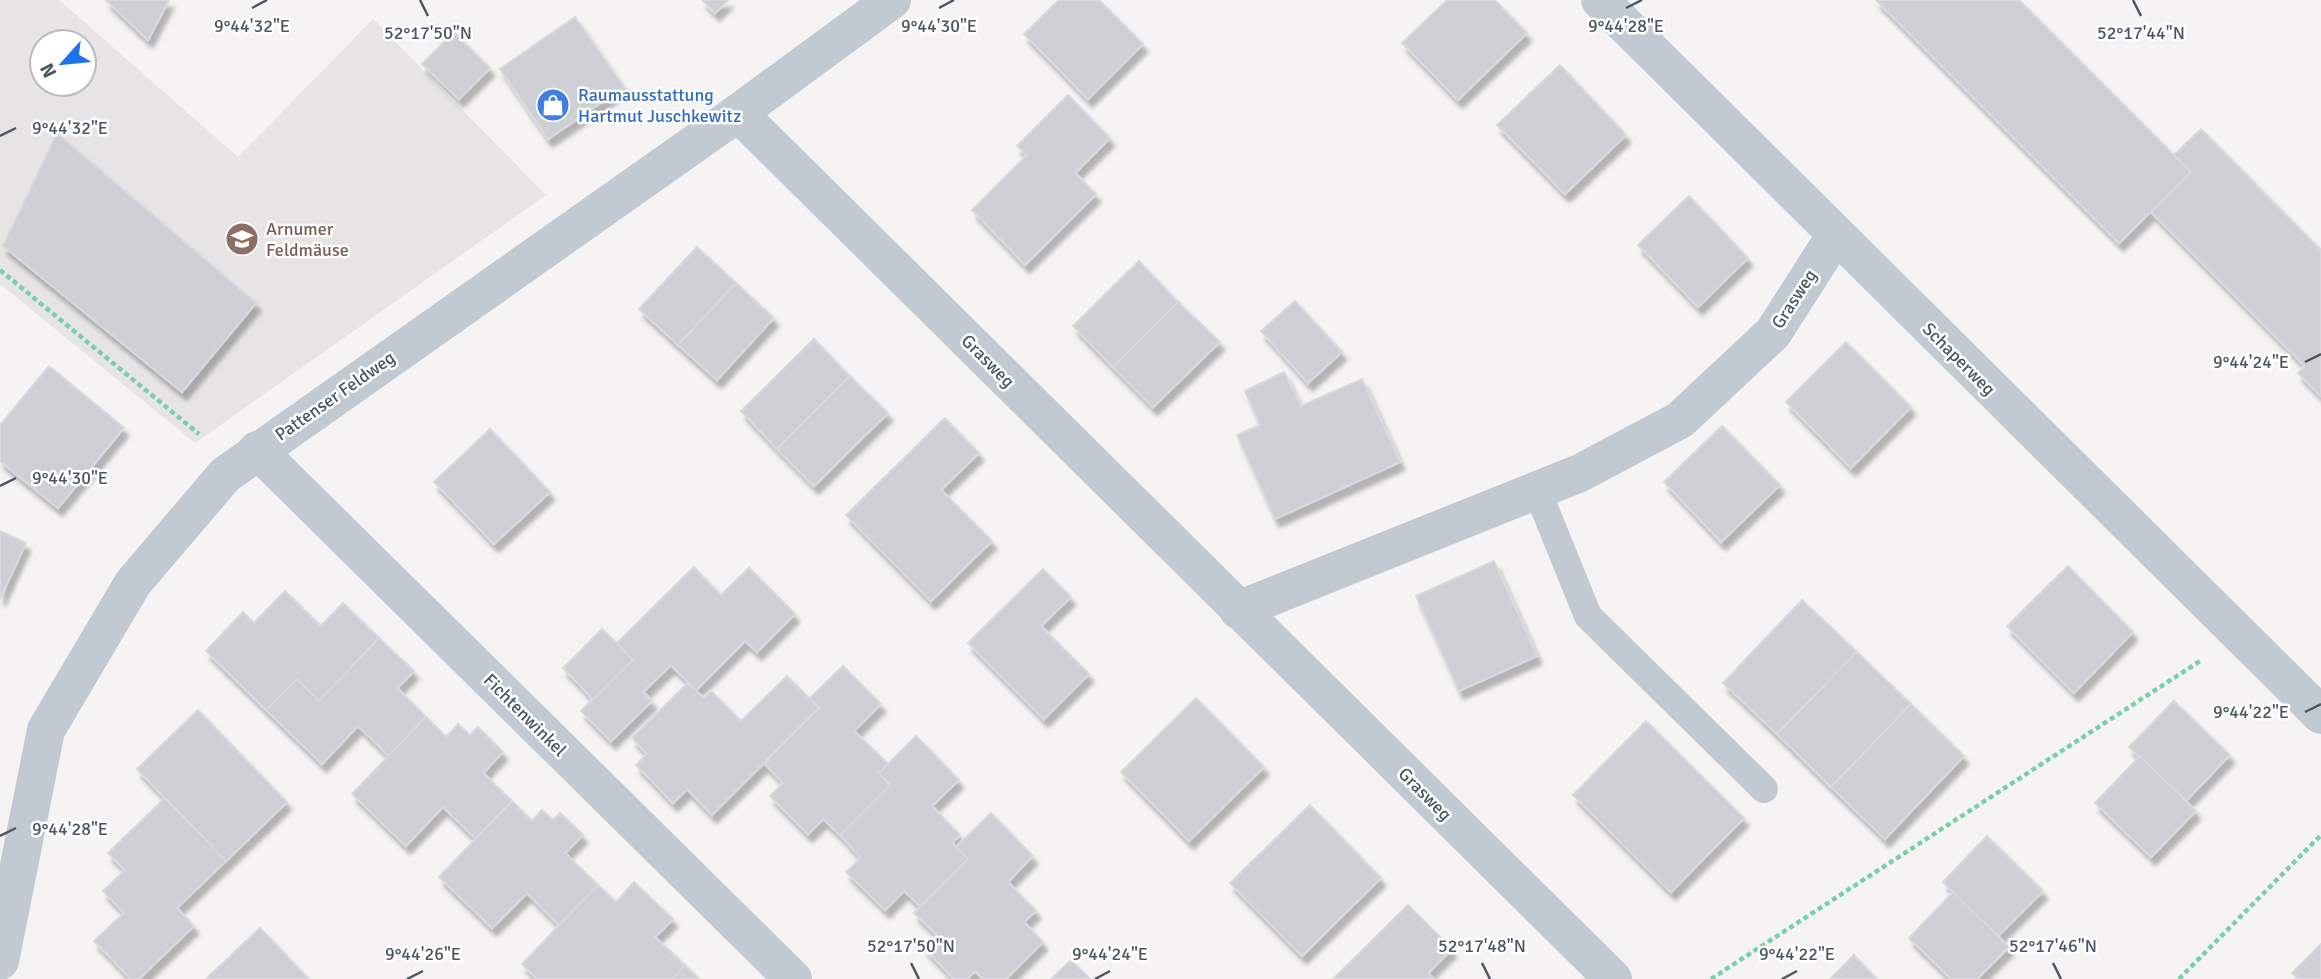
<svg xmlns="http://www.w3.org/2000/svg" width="2321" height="979" viewBox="0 0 2321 979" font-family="Signika,sans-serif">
	<defs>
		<filter id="shadow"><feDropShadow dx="4.5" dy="8" stdDeviation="2" flood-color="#0004"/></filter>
	</defs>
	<rect width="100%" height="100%" fill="#f5f3f3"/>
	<path fill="#e6e4e5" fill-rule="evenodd" d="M0,0H59L238,157L373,19L546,195L195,443L0,284ZM42,42H84V84H42Z"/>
	<g fill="#cdcfd5" stroke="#d7d9de" stroke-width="2" filter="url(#shadow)">
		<path d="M106,0H169L148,40Z"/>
		<path d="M702,0H728L715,13Z"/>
		<path d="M1059,0H1099L1143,44L1088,99L1024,34Z"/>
		<path d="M1447,0H1495L1527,33L1458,100L1402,43Z"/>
		<path d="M1876,0H2019L2191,172L2119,243Z"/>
		<path d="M575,17L624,87L548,139L500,69Z"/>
		<path d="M454,32L490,68L459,99L422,64Z"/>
		<path d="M1560,65L1626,135L1565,194L1497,125Z"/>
		<path d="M1068,95L1110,138L1075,173L1096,194L1025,265L972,210L1027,155L1017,146Z"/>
		<path d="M2201,129L2321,250V396L2298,373L2305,366L2151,212L2191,172L2174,155Z"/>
		<path d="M57,133L256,303L182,392L3,246Z"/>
		<path d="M1689,196L1748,258L1698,307L1638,245Z"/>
		<path d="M697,247L736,283L678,345L639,309Z"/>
		<path d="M1139,261L1178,302L1113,367L1073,326Z"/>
		<path d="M736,283L774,318L717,380L678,345Z"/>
		<path d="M1295,301L1342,352L1308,383L1261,331Z"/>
		<path d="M1178,302L1220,342L1153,407L1113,367Z"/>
		<path d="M814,339L850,376L777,449L741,411Z"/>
		<path d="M1846,342L1911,407L1851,468L1786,402Z"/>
		<path d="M49,366L124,428L58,508L0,461V425Z"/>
		<path d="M1284,372L1301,406L1362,379L1400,462L1275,519L1237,435L1260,425L1245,391Z"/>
		<path d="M850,376L888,413L814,486L777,449Z"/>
		<path d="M945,418L979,453L941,490L992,541L931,601L846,515Z"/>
		<path d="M1722,426L1780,485L1721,542L1664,482Z"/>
		<path d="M490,429L550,492L494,544L434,482Z"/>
		<path d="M0,531L26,543L0,599Z"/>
		<path d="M1494,561L1537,656L1459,691L1416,596Z"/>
		<path d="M2068,566L2133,632L2074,693L2007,626Z"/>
		<path d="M694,567L721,595L749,568L795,614L757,652L745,641L696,690L671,665L643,692L652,701L611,741L581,711L633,660L617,643Z"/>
		<path d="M1043,569L1071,597L1041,626L1089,674L1044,719L968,643Z"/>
		<path d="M285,591L321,626L343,603L379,638L319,701L297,679L266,710L206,651L243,612L254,623Z"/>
		<path d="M1802,600L1857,652L1777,734L1723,683Z"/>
		<path d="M602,629L633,660L593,699L563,668Z"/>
		<path d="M379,638L414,671L397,688L426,717L389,756L358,726L322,764L266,710L297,679L319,701Z"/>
		<path d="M1857,652L1911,704L1831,787L1777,734Z"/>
		<path d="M843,666L881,704L854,731L888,764L879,773L890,785L840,835L823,819L808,834L770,796L783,783L764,763L819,708L810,698Z"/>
		<path d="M787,676L819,708L712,815L687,789L673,803L636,765L647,754L632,738L688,683L704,698L711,691L741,721Z"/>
		<path d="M1196,698L1264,767L1189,841L1121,772Z"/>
		<path d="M2174,701L2230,755L2186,801L2129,747Z"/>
		<path d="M1911,704L1964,756L1885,839L1831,787Z"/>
		<path d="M198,710L287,802L226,861L137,769Z"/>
		<path d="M426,717L446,737L458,724L470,735L478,727L503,752L483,773L512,801L476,839L443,807L406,846L352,794Z"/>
		<path d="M1646,721L1744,818L1671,892L1573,795Z"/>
		<path d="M916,736L959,780L932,806L960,835L952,843L968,859L920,906L904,891L885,910L846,872L861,858L840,835L890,785L879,773Z"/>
		<path d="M2140,756L2196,811L2151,857L2095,803Z"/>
		<path d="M165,798L226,861L177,908L194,926L139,979H131L94,941L124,913L103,891L125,870L108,853Z"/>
		<path d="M512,801L532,821L542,810L553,820L560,813L583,835L565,853L598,885L559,925L527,893L492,928L439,877Z"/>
		<path d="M1310,805L1381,878L1302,956L1230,883Z"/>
		<path d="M991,813L1033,856L1008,882L1036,911L1024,922L1043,942L1006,979H983L975,971L967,979H954L924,948L937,935L914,913L968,859L956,847Z"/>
		<path d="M1987,836L2043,891L1998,936L1943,882Z"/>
		<path d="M634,882L673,919L655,937L685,965L672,979H537L522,964L598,885L616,902Z"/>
		<path d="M1953,892L2009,947L1977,979H1951L1909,938Z"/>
		<path d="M1408,905L1452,949L1428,973L1434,979H1333Z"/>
		<path d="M260,928L309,979H206Z"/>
		<path d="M2321,944V979H2298L2292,973Z"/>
		<path d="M1854,955L1877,979H1830Z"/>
		<path d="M1071,960L1090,979H1051Z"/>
		<path d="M685,965L699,979H672Z"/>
	</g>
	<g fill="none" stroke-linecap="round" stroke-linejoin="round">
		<g stroke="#7ad0a6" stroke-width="4.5" stroke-dasharray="5 3.5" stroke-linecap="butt">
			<path d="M0,270L199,434"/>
			<path d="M1711,979L2200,661"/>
			<path d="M2179,979L2321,835"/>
		</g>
		<path stroke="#c1cad2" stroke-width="28" d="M1537,490L1588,616L1764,789"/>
		<g stroke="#c1cad2" stroke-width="38">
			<path d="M1600,0L2321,715"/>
			<path d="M738,113L1613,979"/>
			<path d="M257,450L793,979"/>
			<path d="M1238,610L1580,473L1680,420L1773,333L1835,236"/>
			<path d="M0,961L46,730L133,583L225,475L738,113L892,0"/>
		</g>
	</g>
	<path fill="none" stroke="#4a5661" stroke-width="2.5" d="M420,0L428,16M2133,0L2141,16M252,8L267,0M939,8L954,0M1626,8L1642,0M0,136L16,128M2305,362L2321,354M0,486L16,478M2305,712L2321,704M0,836L16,828M911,963L919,979M1482,963L1490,979M2053,963L2061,979M407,979L423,971M1095,979L1110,971M1782,979L1797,971"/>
	<defs>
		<symbol id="shop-disc" viewBox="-11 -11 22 22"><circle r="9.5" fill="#3f7fe0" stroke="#fff"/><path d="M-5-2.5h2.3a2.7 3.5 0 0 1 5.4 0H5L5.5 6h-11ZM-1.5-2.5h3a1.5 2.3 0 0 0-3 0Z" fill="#fff"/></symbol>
		<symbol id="school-disc" viewBox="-11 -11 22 22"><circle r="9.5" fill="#8d6e63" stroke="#fff"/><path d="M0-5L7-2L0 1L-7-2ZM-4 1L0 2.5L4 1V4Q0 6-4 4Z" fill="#fff"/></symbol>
	</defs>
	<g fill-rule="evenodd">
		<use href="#shop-disc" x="534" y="86" width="38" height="38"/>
		<use href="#school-disc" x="223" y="220" width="38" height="38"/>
	</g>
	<g text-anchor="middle" stroke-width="5" stroke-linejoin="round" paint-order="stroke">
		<g font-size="18" fill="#366cbe" stroke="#fff" text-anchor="start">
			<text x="578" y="101">Raumausstattung<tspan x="578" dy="21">Hartmut Juschkewitz</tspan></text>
		</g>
		<g font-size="18" fill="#785e54" stroke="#fff" text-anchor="start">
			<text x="266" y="235">Arnumer<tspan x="266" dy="21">Feldmäuse</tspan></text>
		</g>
		<g font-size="18" fill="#4a5661" stroke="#fff">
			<text transform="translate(1794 299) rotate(-57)" y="6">Grasweg</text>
			<text transform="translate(1959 359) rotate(45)" y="6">Schaperweg</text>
			<text transform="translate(988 361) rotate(45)" y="6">Grasweg</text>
			<text transform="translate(335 396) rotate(-35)" y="6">Pattenser Feldweg</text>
			<text transform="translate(525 715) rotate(45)" y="6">Fichtenwinkel</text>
			<text transform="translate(1425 794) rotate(45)" y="6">Grasweg</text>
		</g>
	</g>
	<g font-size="18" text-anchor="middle" fill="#4a5661" stroke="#fff" stroke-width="5" stroke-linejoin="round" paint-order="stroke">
		<text x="939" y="32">9°44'30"E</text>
		<text x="252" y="32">9°44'32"E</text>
		<text x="1626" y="32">9°44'28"E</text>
		<text x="428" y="39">52°17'50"N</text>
		<text x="2141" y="39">52°17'44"N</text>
		<text x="70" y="134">9°44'32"E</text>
		<text x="2251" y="368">9°44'24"E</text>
		<text x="70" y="484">9°44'30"E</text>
		<text x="2251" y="718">9°44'22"E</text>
		<text x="70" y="835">9°44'28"E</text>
		<text x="911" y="952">52°17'50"N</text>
		<text x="1482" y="952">52°17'48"N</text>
		<text x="2053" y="952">52°17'46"N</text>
		<text x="423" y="960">9°44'26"E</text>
		<text x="1110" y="960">9°44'24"E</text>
		<text x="1797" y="960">9°44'22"E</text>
	</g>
	<g transform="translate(63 63) rotate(243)"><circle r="33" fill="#ffffff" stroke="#b7bbc0" stroke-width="2"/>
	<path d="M0-5L12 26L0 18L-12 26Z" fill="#1a73e8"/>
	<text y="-10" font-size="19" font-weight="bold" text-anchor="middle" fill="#4a5661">N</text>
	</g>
</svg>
